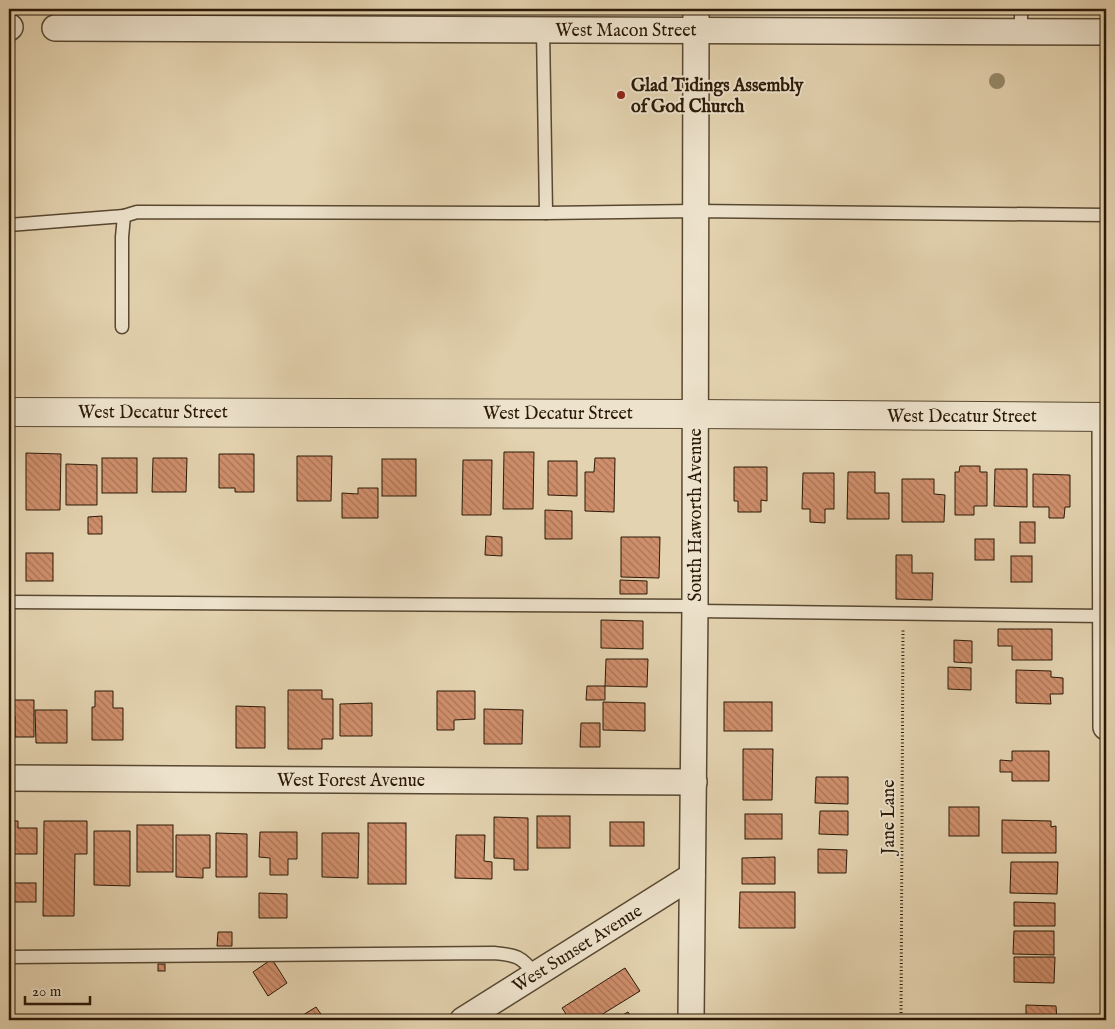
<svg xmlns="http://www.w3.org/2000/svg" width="1115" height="1029" viewBox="0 0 1115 1029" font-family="'IM FELL English',serif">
	<defs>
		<pattern id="building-back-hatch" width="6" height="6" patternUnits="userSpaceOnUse" patternTransform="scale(1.25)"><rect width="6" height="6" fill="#d08f6c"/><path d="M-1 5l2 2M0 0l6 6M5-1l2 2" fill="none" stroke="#a97457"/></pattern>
	</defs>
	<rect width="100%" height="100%" fill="#e4d3b0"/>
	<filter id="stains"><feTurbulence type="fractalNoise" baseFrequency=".004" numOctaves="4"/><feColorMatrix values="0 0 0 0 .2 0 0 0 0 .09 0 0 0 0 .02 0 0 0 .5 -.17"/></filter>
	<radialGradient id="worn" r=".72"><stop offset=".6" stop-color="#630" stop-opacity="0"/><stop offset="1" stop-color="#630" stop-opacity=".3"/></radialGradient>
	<g fill="url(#building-back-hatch)" stroke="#2a1907">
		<path d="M504,452H534L533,509H503Z"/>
		<path d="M26,453L61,454L60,510H26Z"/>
		<path d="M219,454H254V492H235V488H219Z"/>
		<rect x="9" y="456" width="4" height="57"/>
		<path d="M297,456H332L331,501H297Z"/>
		<rect x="102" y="458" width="35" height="35"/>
		<path d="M153,458H187L186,492H152Z"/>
		<path d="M595,458H615L614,512L585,511V472H594Z"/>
		<rect x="382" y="459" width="34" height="37"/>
		<path d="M463,460H492L491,515H462Z"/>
		<path d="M548,461H577V496L548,495Z"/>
		<path d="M66,464L97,465V505H66Z"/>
		<path d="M960,466H980V472H987V506H974V515H955V472H959Z"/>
		<path d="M734,467H767V501L761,500V512H738V501H734Z"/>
		<path d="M995,469H1027V507L994,506Z"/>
		<path d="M848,472H875V493H889V519H847Z"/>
		<path d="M803,473H834V509H825V523L810,522V509H802Z"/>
		<path d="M1033,474L1070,475V507H1065L1064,518H1049V507H1033Z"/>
		<path d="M902,479H934V494L945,495L944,522H902Z"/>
		<path d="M358,488H378V518H342V493L358,494Z"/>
		<path d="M545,510L572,511V539H545Z"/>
		<path d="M102,516V534H88V517Z"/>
		<rect x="1020" y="522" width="15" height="21"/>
		<path d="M486,536L502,537V556L485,555Z"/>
		<path d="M621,537H660L659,578L621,577Z"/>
		<rect x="975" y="539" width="19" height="21"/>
		<rect x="26" y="553" width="27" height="28"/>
		<path d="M896,555H912V573H933L932,600L896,599Z"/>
		<rect x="1011" y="556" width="21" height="26"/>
		<path d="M620,580L647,581V594H620Z"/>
		<path d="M601,620L643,621V649L601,648Z"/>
		<path d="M998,629H1052V660H1012V646H998Z"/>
		<path d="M954,640L972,641V663L954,662Z"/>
		<path d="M606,659H648L647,687L605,686Z"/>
		<path d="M948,667L971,668V690L948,689Z"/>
		<path d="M1016,670L1051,671V677L1063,678V694H1050L1051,704L1016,703Z"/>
		<path d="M587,686H605V700H586Z"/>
		<path d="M288,690H322V699H333V739H322V749H288Z"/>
		<path d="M95,691H113V708H123V740H92V707H95Z"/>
		<path d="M437,691H475V719L454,720V730H437Z"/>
		<path d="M9,700H34V737H15V716H9Z"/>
		<path d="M603,702L645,703V731L603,730Z"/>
		<rect x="724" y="702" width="48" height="29"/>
		<path d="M372,703V736H340V704Z"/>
		<path d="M236,706L265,707V748H236Z"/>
		<path d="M484,709L523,710L522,744H484Z"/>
		<path d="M35,710H67V743H36Z"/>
		<path d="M581,723H600V747H580Z"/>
		<path d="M743,749H773L772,800H743Z"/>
		<path d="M1012,751H1049V781H1012V772H1000V760L1012,761Z"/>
		<path d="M816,777H848V804L815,803Z"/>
		<rect x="949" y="807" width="30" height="29"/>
		<path d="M820,811H848V835L819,834Z"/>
		<rect x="745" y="814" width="37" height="25"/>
		<rect x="537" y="816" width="33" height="32"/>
		<path d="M494,817L528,818V870H514V859L494,858Z"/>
		<path d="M1002,820L1051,821V827L1056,826V853H1002Z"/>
		<path d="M9,821H18V828H37V854H9Z"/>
		<path d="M44,821H87V854H75L74,916H43Z"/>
		<rect x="610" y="822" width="34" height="24"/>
		<rect x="368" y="823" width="38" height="61"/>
		<rect x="137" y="825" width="36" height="47"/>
		<path d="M94,831H130V886L94,885Z"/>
		<path d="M260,832H297V859H288V875H270V858L259,857Z"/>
		<path d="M216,833L247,834V877H216Z"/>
		<path d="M322,833H359L358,878L322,877Z"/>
		<path d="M176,835H210V868H203V878L176,877Z"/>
		<path d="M456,835H485L484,861L492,862V879L455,878Z"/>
		<path d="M818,849L847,850L846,873H818Z"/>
		<path d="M775,857V884H742V858Z"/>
		<path d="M1011,862H1058L1057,894L1010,893Z"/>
		<rect x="12" y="883" width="24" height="19"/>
		<path d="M740,892H795V928H739Z"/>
		<path d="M259,893L287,894V918H259Z"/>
		<path d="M1014,902L1055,903V926H1014Z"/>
		<path d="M1014,931H1054V955L1013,954Z"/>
		<path d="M218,932H232V946H217Z"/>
		<path d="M1014,957H1055L1054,983L1014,982Z"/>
		<path d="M272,959L287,983L268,996L253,972Z"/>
		<rect x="158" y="964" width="7" height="7"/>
		<path d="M625,968L640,991L593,1020H570L562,1008Z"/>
		<path d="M1026,1005L1056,1006L1057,1020H1010V1018H1026Z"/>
		<path d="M316,1007L325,1020H295Z"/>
		<path d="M628,1012L633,1020H614Z"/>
	</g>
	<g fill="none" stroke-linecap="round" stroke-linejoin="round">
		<defs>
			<g id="service">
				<path d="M543,30L546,213"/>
				<path d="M1021,31V9"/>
				<path d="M124,216L137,212L546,213L695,211L1106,215"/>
				<path d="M9,225L124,216L122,237V327"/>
				<path d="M9,602L695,606"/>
				<path d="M695,611L1106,616"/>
				<path d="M9,957L494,953C516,955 521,956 535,974"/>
			</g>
			<g id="minor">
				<path d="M9,28L10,27"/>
				<path d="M55,28L1106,32"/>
				<path d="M1105,417L1106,727"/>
				<path d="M9,778L694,782"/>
				<path d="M463,1020L692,876"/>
				<path d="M691,1020L695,606L696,9"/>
			</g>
			<path id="tertiary" d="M9,412L695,414L1106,417"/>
		</defs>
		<use href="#service" stroke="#584831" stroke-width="15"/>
		<use href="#minor" stroke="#584831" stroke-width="28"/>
		<use href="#tertiary" stroke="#584831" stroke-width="30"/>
		<path stroke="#2a1907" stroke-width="3" stroke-dasharray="1 2.5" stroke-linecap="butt" d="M901,1020L903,629"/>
		<use href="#service" stroke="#ede2cc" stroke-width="12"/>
		<use href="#minor" stroke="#ede2cc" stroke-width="25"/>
		<use href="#tertiary" stroke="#ede2cc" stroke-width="28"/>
	</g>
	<circle fill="#958868" cx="997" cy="81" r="8"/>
	<circle fill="#8f2418" stroke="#ede2cc" stroke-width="2" cx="621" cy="95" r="5"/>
	<g text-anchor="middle" stroke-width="4" stroke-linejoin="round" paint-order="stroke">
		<g font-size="18" fill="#2a1907" stroke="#ede2cc">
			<text x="626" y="36">West Macon Street</text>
			<text x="153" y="418">West Decatur Street</text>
			<text x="558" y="419">West Decatur Street</text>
			<text x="962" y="422">West Decatur Street</text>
			<text transform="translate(695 515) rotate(-90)" y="6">South Haworth Avenue</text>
			<text x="351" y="786">West Forest Avenue</text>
			<text transform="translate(888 817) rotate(-90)" y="6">Jane Lane</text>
			<text transform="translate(577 948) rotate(-32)" y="6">West Sunset Avenue</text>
		</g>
		<g font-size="18" font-weight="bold" fill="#2a1907" stroke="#ede2cc" text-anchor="start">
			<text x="631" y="91">Glad Tidings Assembly<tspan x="631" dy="21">of God Church</tspan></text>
		</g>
	</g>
	<rect width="1115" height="1029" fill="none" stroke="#e4d3b0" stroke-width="30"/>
	<rect x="10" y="10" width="1095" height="1009" fill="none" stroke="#2a1907" stroke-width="2.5"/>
	<rect x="15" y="15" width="1085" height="999" fill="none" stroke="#2a1907"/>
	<path d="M25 996v8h65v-8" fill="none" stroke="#2a1907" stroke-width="2.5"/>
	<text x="32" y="996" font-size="15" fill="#2a1907" stroke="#ede2cc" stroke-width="4" paint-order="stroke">20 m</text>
	<rect width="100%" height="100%" filter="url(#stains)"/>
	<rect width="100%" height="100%" fill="url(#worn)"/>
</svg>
